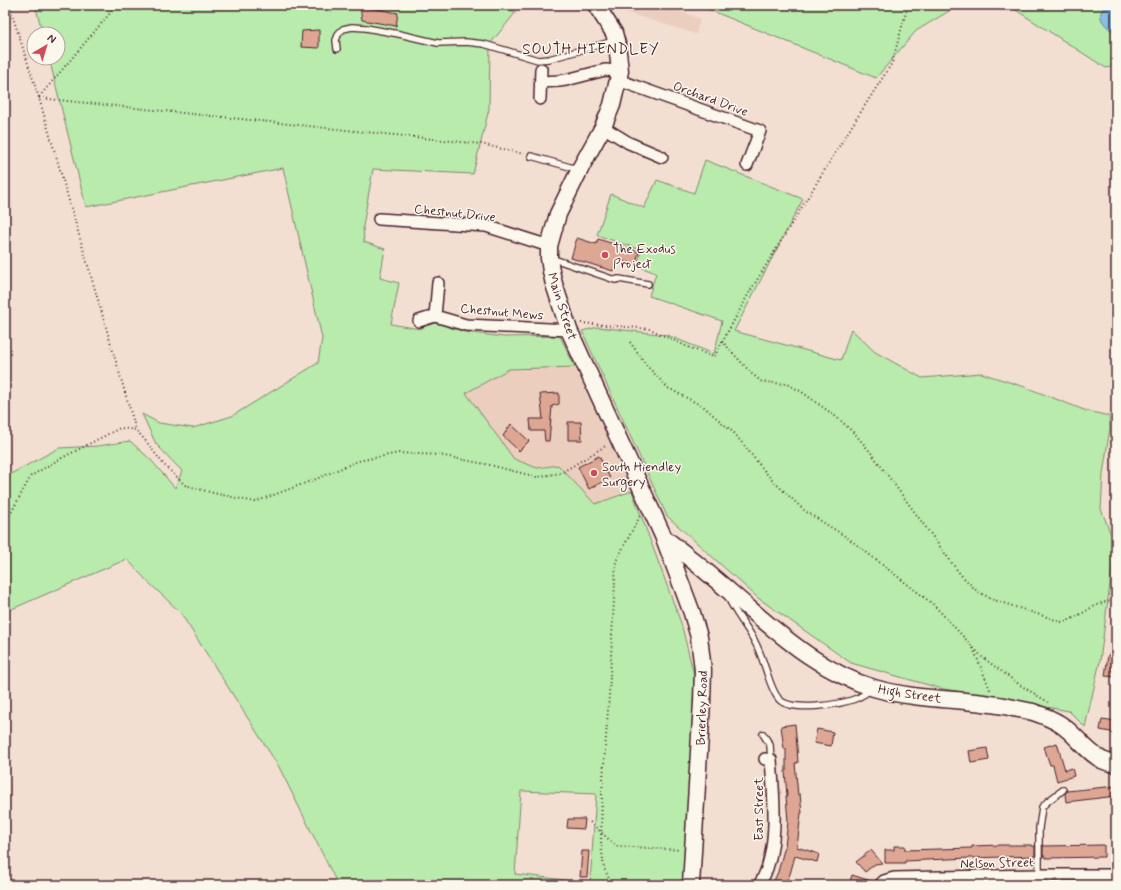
<svg xmlns="http://www.w3.org/2000/svg" width="1121" height="890" viewBox="0 0 1121 890" font-family="Mynerve,sans-serif">
	<rect width="100%" height="100%" fill="#f2dfd2"/>
	<filter id="ink" filterUnits="userSpaceOnUse"><feTurbulence type="fractalNoise" baseFrequency=".025" numOctaves="2"/><feDisplacementMap in="SourceGraphic" scale="8" xChannelSelector="R" yChannelSelector="G"/><feConvolveMatrix kernelMatrix="1 2 1 2 8 2 1 2 1" color-interpolation-filters="sRGB"/></filter>
	<g filter="url(#ink)">
		<g fill="#eccebf">
			<path d="M606,5H666L700,19L696,34L608,7Z"/>
			<path d="M575,367L632,491L595,504L558,465L537,468L514,459L465,393L509,369Z"/>
		</g>
		<g fill="#b8ebac" stroke="#81856c" fill-rule="evenodd">
			<path d="M35,5H490L516,12L490,44L489,109L473,174L373,169L363,226L364,242L385,249L380,278L399,283L391,324L420,329L433,322L465,332L504,337L560,336L575,367L509,369L466,393L514,459L537,468L558,465L595,504L632,491L681,623L694,675L686,885H338L279,767L180,612L146,580L127,559L5,612V477L59,448L98,446L130,441L151,460L175,488L182,471L156,444L142,414L159,423L193,428L232,416L318,363L322,338L283,168L86,207L49,58H58V34H43ZM521,791L596,794L590,883L515,874Z"/>
			<path d="M706,5H959L916,31L876,78L705,8Z"/>
			<path d="M1008,5H1116V66L1106,68Z"/>
			<path d="M705,160L803,199L734,331L841,360L851,329L875,352L922,378L981,373L1025,387L1084,410L1109,416L1110,428L1103,474L1101,509L1115,545L1100,661L1085,727L1069,711L939,688L851,663L758,598L667,516L582,331L598,327L667,335L714,354L722,321L649,296L656,273L637,266L641,250L597,235L611,194L644,208L657,180L694,193Z"/>
		</g>
		<path fill="#87bfe5" stroke="#6f7f9b" d="M1109,5H1116V34C1106,27 1091,14 1109,5Z"/>
		<g fill="#dda794" stroke="#4a1f2b">
			<path d="M360,6L398,13L396,26L362,20Z"/>
			<path d="M319,30V48L301,47L302,31Z"/>
			<path d="M577,238L596,244L598,239L639,252L635,265L617,259L613,271L571,258Z"/>
			<path d="M559,393V404L552,406L549,441H545L544,431H531L530,419H543L540,394Z"/>
			<path d="M568,422H581L582,440H568Z"/>
			<path d="M511,424L529,441L519,451L503,436Z"/>
			<path d="M599,456L610,478L589,489L578,467Z"/>
			<path d="M1108,655L1116,656V677L1105,676Z"/>
			<path d="M1102,719L1116,721V733L1100,730Z"/>
			<path d="M795,724L797,747L798,763H795L798,795L800,794L802,813H801L797,847L819,854L817,862L795,856L790,874L785,885H772L778,872L785,846L788,822L786,796H787L785,771H786V749H784L781,726Z"/>
			<path d="M817,729L833,732L831,746L814,743Z"/>
			<path d="M1057,743L1065,770L1072,768L1074,776L1057,781L1053,765H1050L1044,747Z"/>
			<path d="M987,748L989,760L971,763L969,751Z"/>
			<path d="M1116,786V796L1066,802L1065,794L1067,791Z"/>
			<path d="M568,819H585L584,829L567,828Z"/>
			<path d="M1001,845H1031V846H1035V856L969,858L905,861V863H885V850H894V846H905V850L972,848V846Z"/>
			<path d="M1104,845V857L1045,858V856H1043V846Z"/>
			<path d="M871,850L882,863L875,864L865,872L856,862Z"/>
			<path d="M582,851H589L587,877H580Z"/>
			<path d="M852,875L874,882L873,885H849Z"/>
		</g>
		<g fill="none" stroke-linecap="round" stroke-linejoin="round">
			<defs>
				<g id="lane">
					<path d="M337,49L336,40L339,33L343,29L352,27L366,28L399,34L438,43L466,42L484,44L538,60L549,59L614,41"/>
					<path d="M531,156L577,169"/>
					<path d="M551,258L615,280L619,279L648,284"/>
					<path d="M728,597C735,614 748,627 756,644C760,652 763,661 766,670C769,679 772,690 778,698C789,713 842,705 857,698C862,696 866,693 871,690"/>
					<path d="M763,734L770,745L771,760"/>
					<path d="M1039,875V828L1042,807L1048,801L1063,790"/>
				</g>
				<g id="street">
					<path d="M618,80L760,131L747,165"/>
					<path d="M541,82L559,81L566,80L605,70L620,71"/>
					<path d="M540,99L541,69"/>
					<path d="M603,127L629,143L662,157"/>
					<path d="M379,219L486,226L549,246"/>
					<path d="M435,316L466,325L569,330"/>
					<path d="M419,321L435,316L438,283"/>
					<path d="M759,885C780,853 774,797 771,760L765,759"/>
					<path d="M880,885L884,881L894,878L1039,875H1116"/>
				</g>
				<g id="secondary">
					<path d="M596,5L614,33L617,44L620,71L618,80L612,105L603,127L581,167L558,214L549,246V258L551,271L554,284L569,330L664,538L692,613L699,637L703,670L702,702L691,885"/>
					<path d="M664,538C694,560 722,585 750,609C787,641 827,674 874,688C918,701 965,698 1009,707C1017,709 1025,710 1033,712C1042,715 1052,719 1060,724C1076,734 1085,751 1102,760C1106,762 1111,763 1116,764"/>
				</g>
			</defs>
			<use href="#lane" stroke="#4a1f2b" stroke-width="8"/>
			<use href="#street" stroke="#4a1f2b" stroke-width="14"/>
			<use href="#secondary" stroke="#4a1f2b" stroke-width="19"/>
			<g stroke="#4a1f2b" stroke-width="2" stroke-dasharray="1 3" stroke-linecap="butt">
				<path d="M9,5L39,98L136,430"/>
				<path d="M39,97L117,5"/>
				<path d="M39,98L481,144L524,154"/>
				<path d="M581,323L650,329L688,347L714,357L749,293L843,140L892,63L908,5"/>
				<path d="M722,341L752,374L762,382L787,384L802,392L839,419L856,435L872,454L960,574L976,590L991,599L1062,622C1080,619 1099,597 1116,602"/>
				<path d="M630,342L647,366L668,388L704,407L734,433L771,479L805,511L848,538L934,605L982,657L1020,685L1048,702"/>
				<path d="M5,522L7,520L31,476L56,461L120,428L136,430L145,440L164,465L185,485L213,493L255,502L316,479L358,461L399,453L439,455L490,465L537,477L561,473L607,445"/>
				<path d="M973,648L991,692"/>
				<path d="M590,822L616,846L680,850"/>
				<path d="M612,885L604,868L601,844L602,792L609,696L616,561L640,516"/>
			</g>
			<use href="#lane" stroke="#fbf7ec" stroke-width="5.5"/>
			<use href="#street" stroke="#fbf7ec" stroke-width="11"/>
			<use href="#secondary" stroke="#fbf7ec" stroke-width="16"/>
		</g>
	</g>
	<g fill="#d1495b" stroke="#fbf7ec" stroke-width="1.5">
		<circle cx="605" cy="255" r="4"/>
		<circle cx="594" cy="473" r="4"/>
	</g>
	<g text-anchor="middle" stroke-width="3" stroke-linejoin="round" paint-order="stroke">
		<g font-size="13" fill="#4a1f2b" stroke="#fbf7ec">
			<text transform="translate(711 98) rotate(20)" y="5">Orchard Drive</text>
			<text transform="translate(455 212) rotate(6)" y="5">Chestnut Drive</text>
			<text transform="translate(563 306) rotate(72)" y="5">Main Street</text>
			<text transform="translate(502 311) rotate(5)" y="5">Chestnut Mews</text>
			<text transform="translate(910 693) rotate(9)" y="5">High Street</text>
			<text transform="translate(701 708) rotate(-88)" y="5">Brierley Road</text>
			<text transform="translate(758 809) rotate(-90)" y="5">East Street</text>
			<text transform="translate(997 862) rotate(-1)" y="5">Nelson Street</text>
		</g>
		<g font-size="13" fill="#4a1f2b" stroke="#fbf7ec" text-anchor="start">
			<text x="613" y="253">The Exodus<tspan x="613" dy="15">Project</tspan></text>
			<text x="602" y="471">South Hiendley<tspan x="602" dy="15">Surgery</tspan></text>
		</g>
		<g font-size="15" letter-spacing="1" fill="#4a1f2b" stroke="#fbf7ec">
			<text x="591" y="54">SOUTH HIENDLEY</text>
		</g>
	</g>
	<rect width="1121" height="890" fill="none" stroke="#fbf7ec" stroke-width="20"/>
	<rect x="10" y="10" width="1101" height="870" fill="none" stroke="#4a1f2b" stroke-width="1.5" filter="url(#ink)"/>
	<g transform="translate(46 46) rotate(38)"><circle r="19" fill="#fbf7ec" stroke="#b4a19f"/>
	<path d="M0-3L7 15L0 10L-7 15Z" fill="#d1495b"/>
	<text y="-6" font-size="11" font-weight="bold" text-anchor="middle" fill="#4a1f2b">N</text>
	</g>
</svg>
